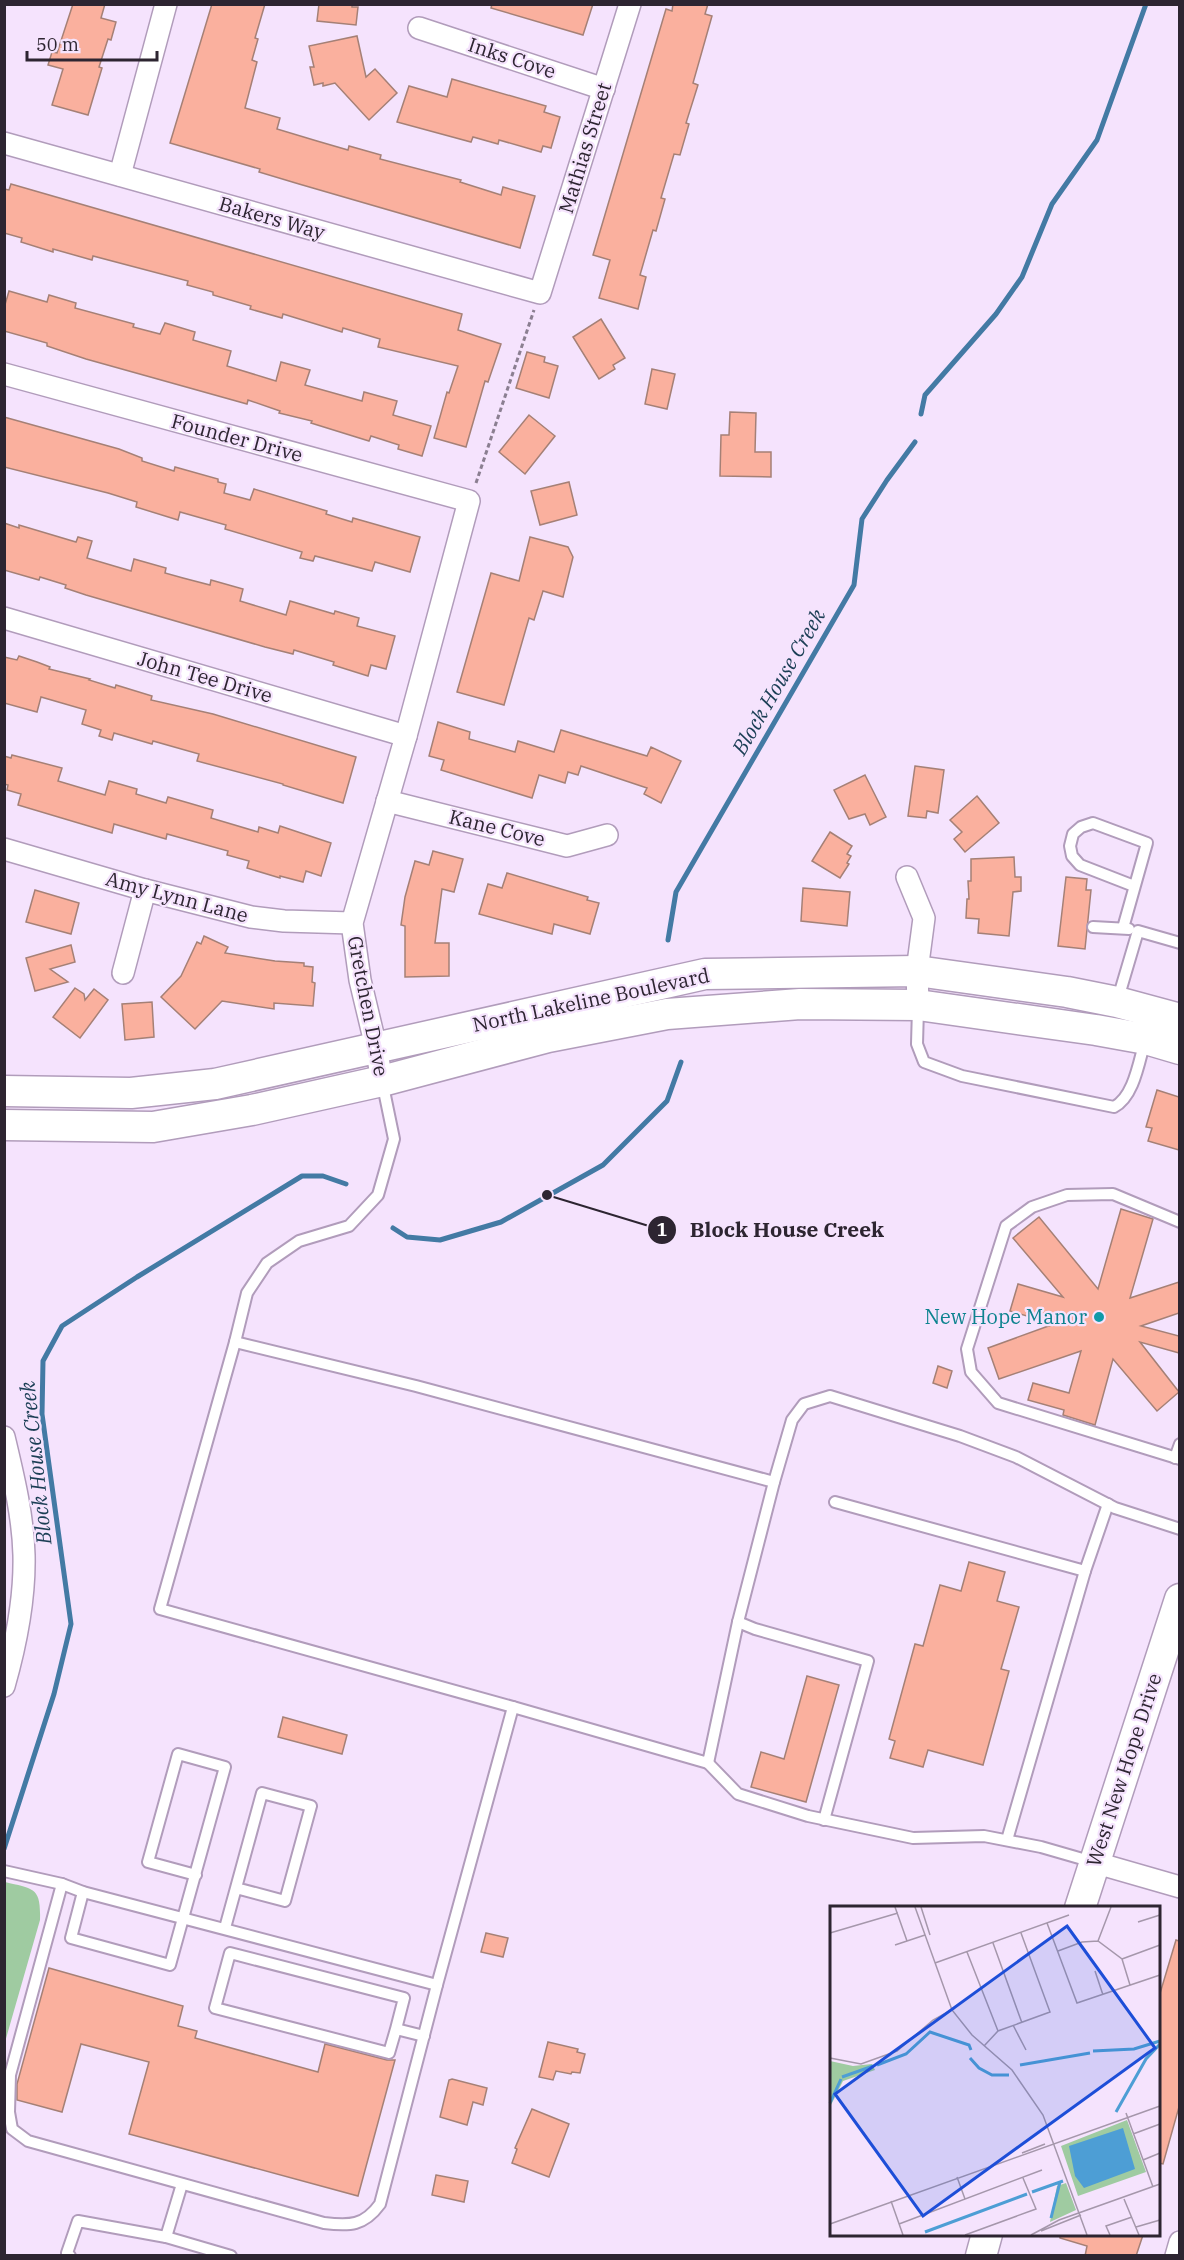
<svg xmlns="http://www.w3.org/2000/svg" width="1184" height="2260" viewBox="0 0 1184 2260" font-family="'IBM Plex Serif',serif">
	<rect width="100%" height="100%" fill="#f5e3fd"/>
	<path fill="#9fcba1" d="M5,1882C34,1889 41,1887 40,1920L5,2042Z"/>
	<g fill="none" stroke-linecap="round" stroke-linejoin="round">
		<g stroke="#437aa4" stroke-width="5">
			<path d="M921,414L925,395L996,314L1022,277L1052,204L1097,140L1146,4"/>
			<path d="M668,940L676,892L854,585L862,519L887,480L915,442"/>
			<path d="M393,1228L407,1237L440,1240L501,1222L603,1165L667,1101L681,1062"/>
			<path d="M4,1849L54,1694L71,1624L42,1414L43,1361L62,1326L137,1277L302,1176H323L346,1184"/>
		</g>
	</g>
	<g fill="#fab09e" stroke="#a58076" stroke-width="1.5">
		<path d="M73,4H105L101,18L116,22L111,40L108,39L99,67L102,68L88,115L52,105L63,69L48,65L52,52L57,53Z"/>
		<path d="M212,4H265L255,38L258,39L252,60L257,62L245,108L280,118L277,129L317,141L348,150L349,146L381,155L380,159L461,180L460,182L501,195L503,187L535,196L520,248L299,184L259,172L260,169L170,143Z"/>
		<path d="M319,4H352V7H358L356,25L317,21Z"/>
		<path d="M492,4H593L583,35L491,8Z"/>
		<path d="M673,4H708L705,14L712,16L693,83L698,85L686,123L689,124L680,155L674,154L661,198L665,199L656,231L653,230L640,275L646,277L638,309L599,298L610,260L593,255L666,9L672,11Z"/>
		<path d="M357,36L366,77L375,69L397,93L369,120L335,83L323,86V83L314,85L310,67H314L309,46Z"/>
		<path d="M452,79L546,106L544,112L560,117L551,148L543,146L541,152L499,140L498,144L473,137L471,142L397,122L409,86L447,97Z"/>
		<path d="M11,184L462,314L458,330L501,344L488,382L485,381L466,447L434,438L447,392L449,393L458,366L378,347L380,339L343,328L342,332L283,314L282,318L250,309L251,306L213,295V292L187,285L188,281L93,256L92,260L53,249V252L21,242L22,238L4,233V189L9,190Z"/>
		<path d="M9,291L47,302L49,295L76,303L75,308L134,324L133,327L160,334L165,323L195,332L193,340L231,351L227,366L276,381L281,362L310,370L305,385L362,401L364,392L397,401L393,415L431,426L422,456L398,449L399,445L371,436L369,441L311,423L312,421L279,413L280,411L248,400L247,404L86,359L47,346V343L4,331V308Z"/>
		<path d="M601,319L625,358L613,365L615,369L599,379L573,337Z"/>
		<path d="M527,352L545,357L544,362L558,366L549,398L516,388Z"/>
		<path d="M652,369L675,374L667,409L645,404Z"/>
		<path d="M730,412L756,413L755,452H771V477L720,476L721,435H729Z"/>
		<path d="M529,415L555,436L525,474L499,452Z"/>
		<path d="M4,417L119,449L142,458V461L174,471L175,467L218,479V482L226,484L224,493L250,500L254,489L327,511L326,514L352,522L353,518L420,537L410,572L375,562L372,571L315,556L313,561L300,558L302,552L225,529L226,525L180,512L178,520L136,507L137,502L108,493L4,467Z"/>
		<path d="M569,482L577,515L540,525L531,491Z"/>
		<path d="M4,523L19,528V525L76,542L78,537L92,541L87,558L131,571L134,559L166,568L165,573L183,578L210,585L211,580L243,589L240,601L286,615L290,601L334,614L335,611L359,618L357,626L395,636L386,669L371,665L368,676L333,665L334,662L294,650L293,654L265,647L86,595L65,588L66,585L40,577L39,580L4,570Z"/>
		<path d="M530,537L568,547L573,557L563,597L543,591L534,620L529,618L504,705L457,692L491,573L519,581Z"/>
		<path d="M19,656L37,662L50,667L49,669L90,679L89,680L115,688L116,685L152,696L151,700L213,714L356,757L343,803L283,785V784L197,761L199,754L153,741L152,744L114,733L112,740L99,736L101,730L82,724L86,710L41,697L37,712L4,703V657L17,660Z"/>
		<path d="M438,722L470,732L469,739L515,752L518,741L554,752L561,730L647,756L651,747L681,761L661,803L644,794L647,788L581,766L578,775L568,772L565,783L539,775L532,798L441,770L444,760L429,756Z"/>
		<path d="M12,755L62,768L58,781L105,795L109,781L137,789L136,794L166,803L168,797L213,810L211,818L258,832L259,827L278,833L280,826L331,843L321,876L306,871L303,882L280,876V878L247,868L249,861L227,855L228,851L167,834L166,839L114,824L112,833L18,805L21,794L7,790L8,785L4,784V756L11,758Z"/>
		<path d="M915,766L944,770L938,813L927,811L926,818L908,816Z"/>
		<path d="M865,775L886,817L870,825L865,814L849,819L834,790Z"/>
		<path d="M977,796L999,823L965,852L954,839L962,832L950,820Z"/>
		<path d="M830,832L852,846L847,854L851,856L847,863L849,864L840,878L812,861Z"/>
		<path d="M433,851L463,859L454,892L442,889L435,943H449V976L405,977V926L401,925L405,897L415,861L429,865Z"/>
		<path d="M1014,857L1015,877H1021V891L1013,892L1009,936L978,933L979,919L966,918L967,899H969L968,881H971V859Z"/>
		<path d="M507,873L588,897L587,900L599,903L590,934L554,924L552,934L479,914L488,884L502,888Z"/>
		<path d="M1066,877L1087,879L1086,890H1091L1085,949L1058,946Z"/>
		<path d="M803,888L850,892L847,926L801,921Z"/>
		<path d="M35,890L79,903L71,934L26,922Z"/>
		<path d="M204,936L228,947L225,953L275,961L304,963V966L313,967L312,982L315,983L313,1006L274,1003V1009L222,1001L195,1029L161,997L181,976L197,942L201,944Z"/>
		<path d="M71,945L75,962L50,969L68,982L35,991L26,958Z"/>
		<path d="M75,988L84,994L85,1000L94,989L108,1000L80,1038L53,1017Z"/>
		<path d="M152,1002L154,1037L125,1040L122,1004Z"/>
		<path d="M1157,1090L1179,1097V1150L1148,1141L1152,1128L1146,1127Z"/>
		<path d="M1121,1209L1153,1219L1130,1298L1179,1282V1313L1141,1326L1179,1336V1353L1140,1342L1179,1392L1157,1411L1113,1359L1095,1425L1063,1415L1064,1410L1028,1400L1033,1383L1069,1393L1081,1351L999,1379L988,1348L1054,1324L1010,1311L1018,1284L1063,1297L1013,1238L1039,1217L1098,1289Z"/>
		<path d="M938,1366L952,1371L947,1388L933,1383Z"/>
		<path d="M969,1562L1005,1572L997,1601L1019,1607L1001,1669L1009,1671L983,1765L928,1750L923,1767L890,1758L895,1741L889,1739L915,1644L923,1646L940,1585L961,1591Z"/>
		<path d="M807,1676L839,1685L806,1802L751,1787L761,1752L784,1759Z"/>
		<path d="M283,1717L347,1735L342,1754L278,1737Z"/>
		<path d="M486,1933L508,1938L503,1957L481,1952Z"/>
		<path d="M1176,1940L1179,1941V2107L1163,2164L1158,2163V2000Z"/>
		<path d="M49,1968L183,2006L178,2026L197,2031L195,2038L318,2072L325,2044L387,2060H395L358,2196L129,2134L149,2062L81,2044L62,2112L17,2100V2084Z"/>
		<path d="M548,2042L578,2049L577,2052L585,2054L580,2073L572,2072L571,2074L556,2071L553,2080L539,2077Z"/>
		<path d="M452,2079L487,2088L483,2105L473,2102L467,2125L440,2117L449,2080Z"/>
		<path d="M532,2109L569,2124L549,2177L512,2163L517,2149L515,2148Z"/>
		<path d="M436,2175L468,2181L464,2202L432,2195Z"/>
		<path d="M1060,2235H1143L1136,2256H1085L1087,2246L1060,2238Z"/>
	</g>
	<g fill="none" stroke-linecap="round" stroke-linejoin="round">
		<defs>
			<g id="lane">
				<path d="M1093,927L1129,929"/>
				<path d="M1123,928L1147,843L1093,823L1081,827L1073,834L1070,846L1072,856L1080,865L1134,886"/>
				<path d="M1117,1002L1138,931L1180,943"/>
				<path d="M918,1008L917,1044L924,1062L962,1076L1114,1107C1134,1097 1139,1061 1145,1041"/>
				<path d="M382,1081L394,1139L378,1195L349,1226L299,1241L267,1263L247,1293L235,1342L160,1609L513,1707"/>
				<path d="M1180,1222L1113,1194L1067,1195L1032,1207L1006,1226L967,1349L971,1372L998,1403L1180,1459"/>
				<path d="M235,1342L416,1386L774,1482"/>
				<path d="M1175,1458L1180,1444"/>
				<path d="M835,1502L1085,1571L1108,1504"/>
				<path d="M738,1622L755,1629L868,1661L824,1820"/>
				<path d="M708,1763L738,1794L808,1816L913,1838L984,1836L1041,1847L1093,1862"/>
				<path d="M1007,1840L1085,1571"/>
				<path d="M4,1871L62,1884L83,1892L437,1985L513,1707L708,1763L738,1622L774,1482L792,1420L804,1404L830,1396L960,1436L1016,1457L1115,1508L1180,1529"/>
				<path d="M62,1884L10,2075L9,2112L12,2129L28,2141L324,2223C350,2226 364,2226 380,2204L437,1985"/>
				<path d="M83,1892L71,1938L170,1965L225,1767L178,1754L148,1862L196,1875"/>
				<path d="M225,1928L262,1793L311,1806L285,1901L236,1888"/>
				<path d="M396,2029L389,2053L215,2008L230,1953L404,1998L396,2029L424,2036"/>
				<path d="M166,2237L182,2184"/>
				<path d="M70,2256L67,2253L78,2221L166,2237L231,2256"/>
			</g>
			<g id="street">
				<path d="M419,28L604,89"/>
				<path d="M4,143L540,293L630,4"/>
				<path d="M120,175L166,4"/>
				<path d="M4,374L469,501L406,736L352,923L360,980L376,1047L382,1081"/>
				<path d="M4,618L406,736"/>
				<path d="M387,801L567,846L607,835"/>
				<path d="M4,849L145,890L251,917L284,921L352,923"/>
				<path d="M907,877L924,918L917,971L918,1005"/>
				<path d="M123,973L145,890"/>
				<path d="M4,1437C13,1475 23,1515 24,1555C25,1599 16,1644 4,1686"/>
				<path d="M1093,1862L1180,1887"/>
				<path d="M1176,2256L1180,2242"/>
			</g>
			<g id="secondary">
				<path d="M4,1091L131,1093L215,1084L705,974L917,971L1067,992L1117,1002L1180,1019"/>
				<path d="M4,1125L153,1127L252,1110L382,1081L548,1037L667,1014L800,1004L918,1005L1096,1030L1146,1039L1180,1049"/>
				<path d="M1080,1908L1180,1599"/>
				<path d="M981,2256L987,2234"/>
			</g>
		</defs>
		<use href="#lane" stroke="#b19cbb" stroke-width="14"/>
		<use href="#street" stroke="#b19cbb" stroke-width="24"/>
		<use href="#secondary" stroke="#b19cbb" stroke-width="33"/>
		<path stroke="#8b7f91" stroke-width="3" stroke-dasharray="4.5 3" stroke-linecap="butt" d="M476,483L534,310"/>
		<use href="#lane" stroke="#fff" stroke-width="10"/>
		<use href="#street" stroke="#fff" stroke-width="21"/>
		<use href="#secondary" stroke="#fff" stroke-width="30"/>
	</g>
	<circle fill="#0f9aa8" stroke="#f5e3fd" stroke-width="2" cx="1099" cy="1317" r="6"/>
	<g text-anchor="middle" stroke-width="4.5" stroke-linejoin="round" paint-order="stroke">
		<g font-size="20" fill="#2d2531" stroke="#f5e3fd">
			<text transform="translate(512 58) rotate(18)" y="7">Inks Cove</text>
			<text transform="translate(585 148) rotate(-73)" y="7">Mathias Street</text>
			<text transform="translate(272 218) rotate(16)" y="7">Bakers Way</text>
			<text transform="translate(237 438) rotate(15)" y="7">Founder Drive</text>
			<text transform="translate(205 677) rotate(16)" y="7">John Tee Drive</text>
			<text transform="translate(497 828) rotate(14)" y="7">Kane Cove</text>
			<text transform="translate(177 897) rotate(15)" y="7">Amy Lynn Lane</text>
			<text transform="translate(591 1000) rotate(-12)" y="7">North Lakeline Boulevard</text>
			<text transform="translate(368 1006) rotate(79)" y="7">Gretchen Drive</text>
			<text transform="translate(1124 1770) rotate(-72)" y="7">West New Hope Drive</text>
		</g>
		<g font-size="20" fill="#0d838f" stroke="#f5e3fd" text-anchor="end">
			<text x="1087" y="1324">New Hope Manor</text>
		</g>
		<g font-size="21" font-style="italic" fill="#1b3e55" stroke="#f5e3fd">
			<text transform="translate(779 682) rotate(-60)" y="7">Block House Creek</text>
			<text transform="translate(36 1463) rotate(-96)" y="7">Block House Creek</text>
		</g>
	</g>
	<g transform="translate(830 1906)">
		<rect width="330" height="330" fill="#f5e3fd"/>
		<path d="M0,155L23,160L42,158L45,164L13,175L0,201ZM297,214L316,266L248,290L231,240ZM236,277L246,304L220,316L227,280Z" fill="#9fcba1"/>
		<path d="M293,222L305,263L254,282L245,270L239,240Z" fill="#4d9ed5"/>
		<path fill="none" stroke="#4d9ed5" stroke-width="3" d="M263,145L304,143L330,135M140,152L149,162L162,169H179M47,159L76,148L100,126L139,139L141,144M190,159L260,147M12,171L43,160M0,197L11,173M286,206L316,153L330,138M202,286L233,275M221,312L230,276M95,326L197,288"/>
		<path fill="none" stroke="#a597ab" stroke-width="1.5" d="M65,1L77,35M85,1L122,104L142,129L182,164L213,209L257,329M91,1L100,29M308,16L330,9M217,17L247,97L330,69M0,27L68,7M268,35L281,1M163,37L192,117M65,39L95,29M228,45L252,36L268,35L292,53L300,79M137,46L168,125M292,53L330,39M105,57L239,9M265,65L273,89M183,119L196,144M154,140L168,125L220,106L191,27M0,152L31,158L67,145L103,114L125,102M296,207L323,281M303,228L330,218M192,247L215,238M313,254L330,247M127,271L135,293M294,293L309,329M61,295L73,329M0,318L330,200M69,318L212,264M306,321L330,314M211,325L251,309M135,329L206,303L193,272M201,329L229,314L330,278M280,329L276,320L302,311"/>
		<path fill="#1d4ed8" fill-opacity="0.15" stroke="#1d4ed8" stroke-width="3" d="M237,20L325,142L93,310L5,188Z"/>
		<rect width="330" height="330" fill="none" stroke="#2d2531" stroke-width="3"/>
	</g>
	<path fill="none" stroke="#2d2531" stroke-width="2" d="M547 1195L662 1230"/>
	<g fill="#2d2531" stroke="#f5e3fd" stroke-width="2">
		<circle cx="547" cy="1195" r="6"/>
		<circle cx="662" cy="1230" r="15"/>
	</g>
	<g font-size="18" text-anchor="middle" font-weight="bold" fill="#fff">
		<text x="662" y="1236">1</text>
	</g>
	<g font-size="21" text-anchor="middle" font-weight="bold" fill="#2d2531" stroke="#f5e3fd" stroke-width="4.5" stroke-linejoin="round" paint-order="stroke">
		<text x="787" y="1237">Block House Creek</text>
	</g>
	<rect width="1184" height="2260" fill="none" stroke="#2d2531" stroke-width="12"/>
	<path d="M27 51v9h130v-9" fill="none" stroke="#2d2531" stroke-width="3"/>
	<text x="36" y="51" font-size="18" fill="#2d2531" stroke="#f5e3fd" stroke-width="4.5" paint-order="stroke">50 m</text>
</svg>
